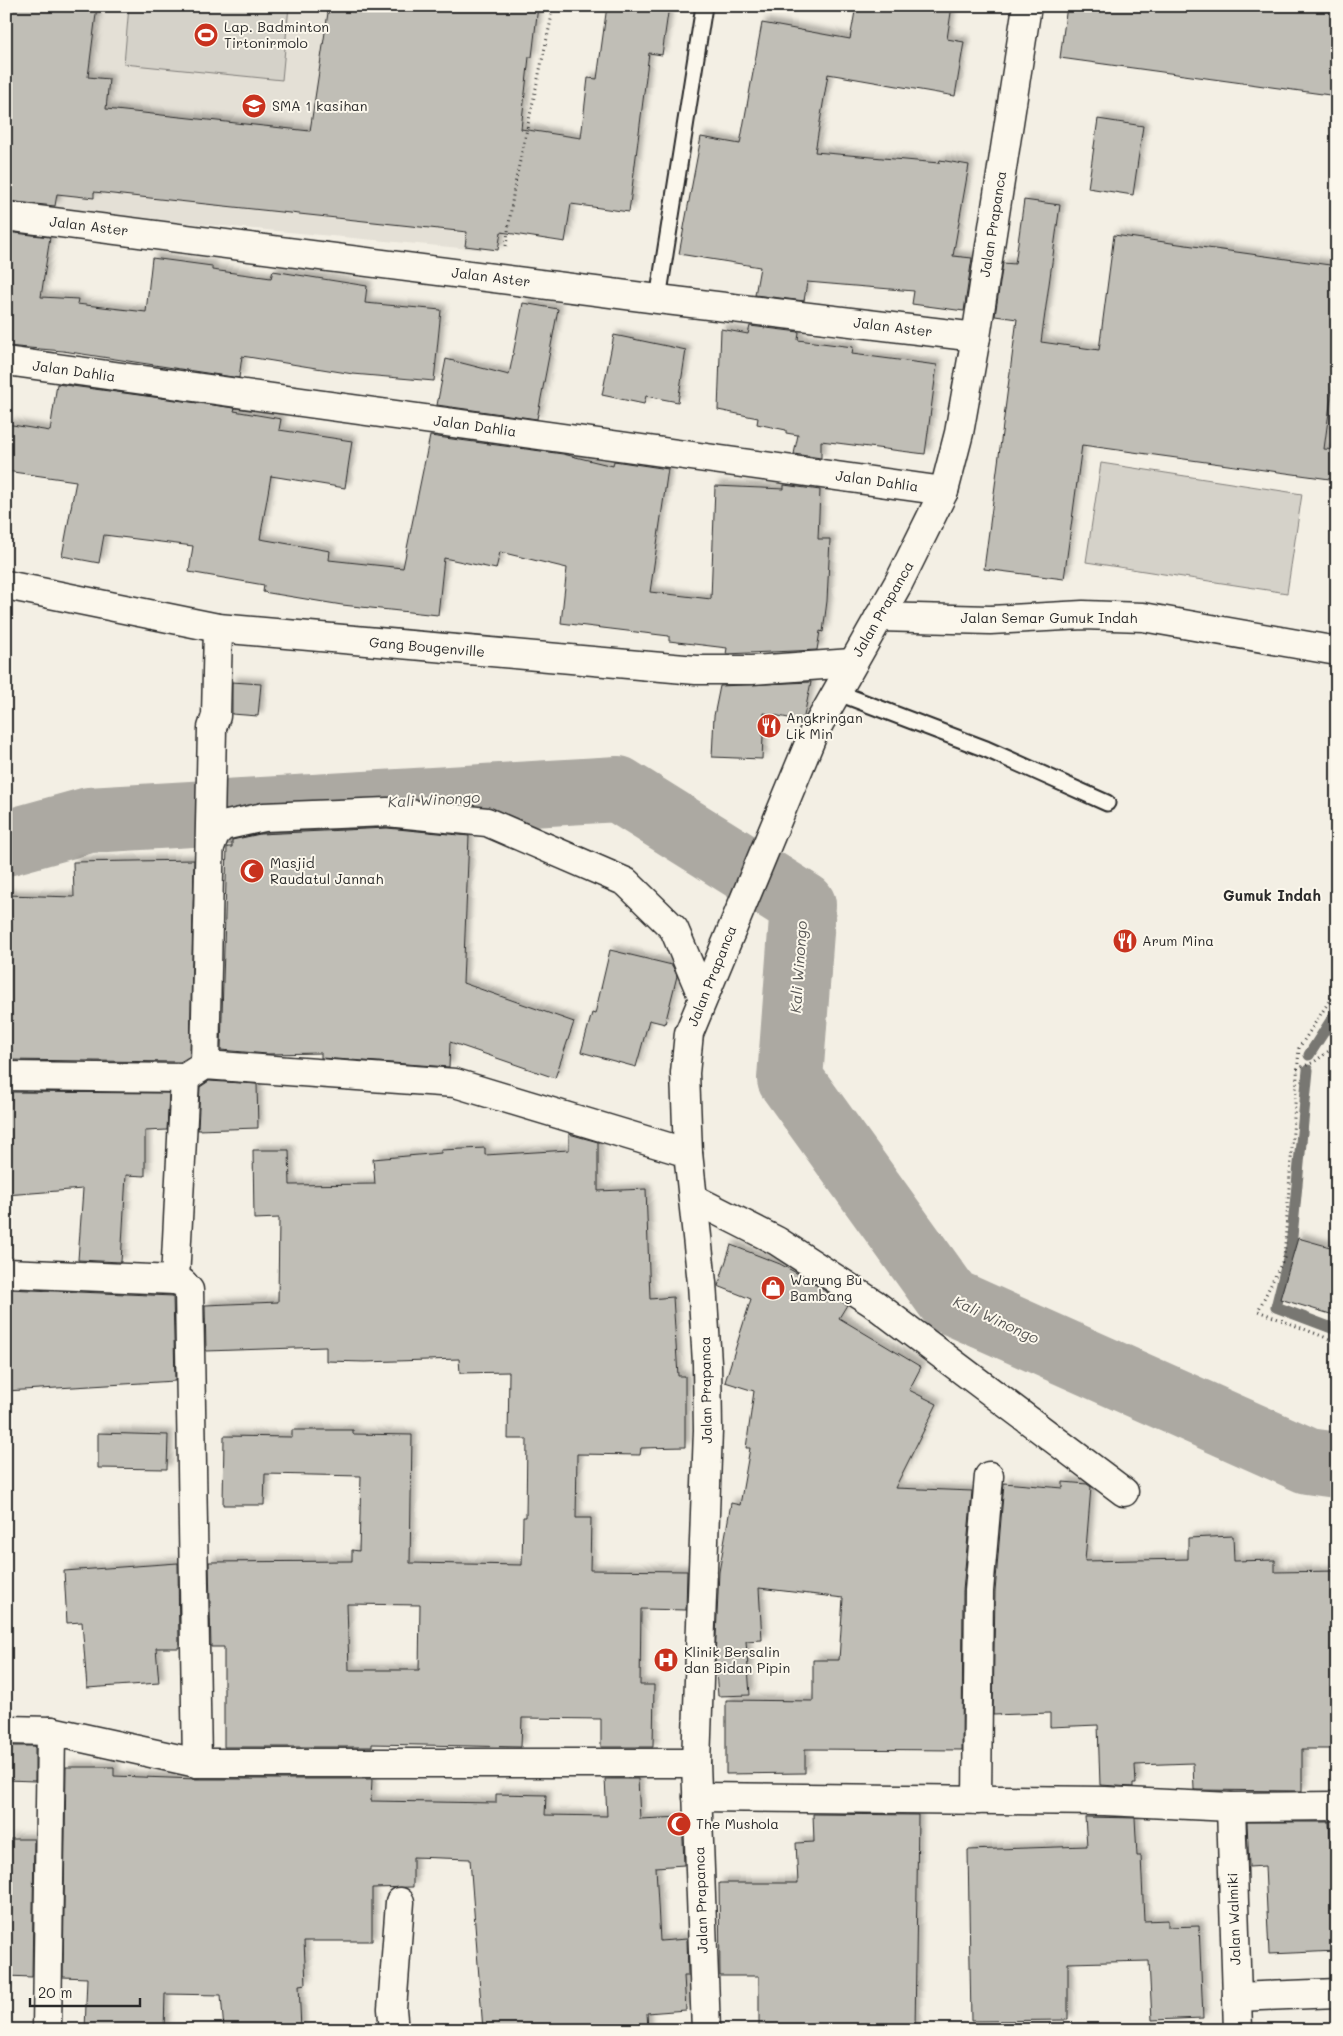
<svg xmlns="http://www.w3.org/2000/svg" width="1343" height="2036" viewBox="0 0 1343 2036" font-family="Mali,sans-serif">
	<defs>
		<filter id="shadow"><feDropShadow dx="4.5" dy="-4.5" stdDeviation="2.5" flood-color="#0004"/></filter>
	</defs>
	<rect width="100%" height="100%" fill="#f3efe4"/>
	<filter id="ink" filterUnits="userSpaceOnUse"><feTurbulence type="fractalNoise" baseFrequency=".02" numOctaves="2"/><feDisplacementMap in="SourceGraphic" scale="10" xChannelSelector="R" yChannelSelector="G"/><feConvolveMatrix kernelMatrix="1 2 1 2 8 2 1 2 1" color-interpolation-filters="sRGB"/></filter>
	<g filter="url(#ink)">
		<path fill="#e4e0d6" d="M6,6H514L482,250L6,206Z"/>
		<g fill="#d5d2c9" stroke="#807e7a">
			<path d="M129,6H289L282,80L124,64Z"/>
			<path d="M1101,463L1302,494L1287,593L1086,562Z"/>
		</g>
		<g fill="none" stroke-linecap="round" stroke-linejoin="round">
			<g stroke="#787772" stroke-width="11">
				<path d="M1309,1055L1337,1011"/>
				<path d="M1308,1070L1291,1247L1276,1307L1337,1330"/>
			</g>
			<path stroke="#aca9a2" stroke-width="66" d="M6,843L89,820L618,789L803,905L790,1079L950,1301L1308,1461L1337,1465"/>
		</g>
		<g fill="#c0beb6" stroke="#2b2b2b" fill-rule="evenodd" filter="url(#shadow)">
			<path d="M6,6H97L88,77L109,79L106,109L310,131L329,6H538L532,57H529L521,129L581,138L588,78L597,79L607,6H669L662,55L649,53L629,212L571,204L565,242L501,232L498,250L465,246L467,232L94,192V198L57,194L55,206L6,201V148L11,105H6Z"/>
			<path d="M856,6H952L947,39L964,42L955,96L828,74L815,152L939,163L940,160L969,165L953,256L972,258L964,311L912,304L914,291L807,282L804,301L755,295L760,267L679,254L701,137L740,144L762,23L850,39Z"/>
			<path d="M1067,6H1296L1337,12V96L1060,58Z"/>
			<path d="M1098,119L1143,126L1133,195L1088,188Z"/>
			<path d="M1024,200L1060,205L1041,342L1099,350L1114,235L1337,266V353L1324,449L1337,450V480L1082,445L1064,579L984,569L1017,319L995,316L1003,263L1015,264Z"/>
			<path d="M6,232L50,237L41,297L78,299L77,304L146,312L152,258L212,266V270L271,278L273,271L367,286L365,303L441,310L434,381L353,374L242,356L239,378L63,351L6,346Z"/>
			<path d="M523,303L558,309L537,419L437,405L446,359L509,375Z"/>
			<path d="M750,326L799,332L798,340L853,347L852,354L937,365L925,454L821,441V458L794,454L798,435L786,433V430L757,424L758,418L718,410L721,329L748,334Z"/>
			<path d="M614,335L686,350L678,402L646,396L644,404L602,395Z"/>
			<path d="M57,384L235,408L234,411L281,419L279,430L352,441L345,488L271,476L260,539L330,551L329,560L403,568L430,436L563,454L613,466L614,461L668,469L650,592L711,599L715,486L784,489V485L820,490L818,539H830L827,601L823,632L820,631L817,650L726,654L727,648L669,641V636L561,623L567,568L500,552L496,569L444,558L438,615L342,605L263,592L264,585L189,572L193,546L104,535L99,563L62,556L76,481L6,471V424L50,431Z"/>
			<path d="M232,682L261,684L258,716L232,714Z"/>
			<path d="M811,682L803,721L764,713L762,759L712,757L714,716L720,686Z"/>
			<path d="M387,828L469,836L463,983L574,1022L555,1078L450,1042L449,1067L321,1058V1053L267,1054L221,1050L227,847H232V840L260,834Z"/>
			<path d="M194,860L190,1056L180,1062L6,1060V895L74,897L73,862Z"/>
			<path d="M610,950L672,965L677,976L665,1024L649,1020L636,1067L581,1052L592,1013L595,1014Z"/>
			<path d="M209,1081L257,1084L258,1128L198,1130L200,1087Z"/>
			<path d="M6,1092L169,1093L167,1130L145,1131V1176L126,1175L121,1262L78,1260L83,1189L6,1195Z"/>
			<path d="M569,1134L598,1142V1191L646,1189L650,1299L673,1297L678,1376H685V1447L641,1448L640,1455L577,1454L576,1518H591L590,1570L687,1571L686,1610L641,1609L640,1685H654L653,1747H601V1719L522,1718L521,1747L372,1744V1747H224V1647H211L209,1562L352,1561V1550L359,1551L361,1476L265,1474L264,1505H223L224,1436L292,1437V1430H353V1434L412,1435L410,1563L522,1565L523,1517H526L527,1439H508L509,1372L460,1373L459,1359L365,1362L326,1361V1347L206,1351L205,1305L278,1302L279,1218L254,1219L253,1150H289L290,1185L375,1184L373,1159L441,1153V1150L485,1148V1155L569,1150ZM347,1604L420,1605L419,1670H349Z"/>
			<path d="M1298,1238L1337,1249V1316L1280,1299Z"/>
			<path d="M731,1245L780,1264L802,1276L847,1305L839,1318L921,1367L909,1390L937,1404L895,1488L972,1491L963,1591L962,1750L805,1749V1773L726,1774V1700L813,1701V1660H839L843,1598L759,1588L762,1640L746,1641L750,1695L718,1696L715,1659L719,1572L731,1503L740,1505L750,1448H746L754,1391L725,1382L751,1299L718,1286Z"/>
			<path d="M7,1289L173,1296L175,1381L6,1391Z"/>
			<path d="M98,1433L168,1435L167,1469L98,1468Z"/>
			<path d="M1063,1482L1087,1484L1091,1487L1085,1561L1188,1559V1538L1233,1536L1234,1561L1275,1560V1572L1337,1571V1749H1302V1791L1194,1790L1193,1763L1135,1765L1136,1784H1133V1787L1100,1785L1098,1725L1050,1727V1713L993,1715L995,1592L1004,1483L1063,1488Z"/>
			<path d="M178,1563L179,1648H156L159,1683L87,1688L82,1622L67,1623L64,1571Z"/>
			<path d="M6,1746H35V1781L6,1780Z"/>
			<path d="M66,1767H114V1776L197,1779H372L371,1801L496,1803V1794L546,1795L545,1815L607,1816L605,1779H638L640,1819L682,1817L684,1865L656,1867L660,1941L687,1939L688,1976H684L686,2010L647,2013L648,2030H483L470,1859L413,1857V1887L372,1888V1941H304L306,1984L299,1985L301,2029L224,2030L221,1995L165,1994L164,2030H85L87,1978L63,1977Z"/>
			<path d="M813,1814L918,1815L915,2030H759V1976H720L719,1883H798L796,1843L814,1842Z"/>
			<path d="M1085,1817L1135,1818L1137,1856H1141L1144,1921L1168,1920V1927L1199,1926L1203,2018L1152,2020L1149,1961L1068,1963V2020L971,2021L968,1850L1087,1846Z"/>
			<path d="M1247,1822H1329L1330,1839H1337V1951L1269,1954L1265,1866L1249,1867Z"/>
			<path d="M10,1839H34L32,1977L6,1976V1889H9Z"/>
		</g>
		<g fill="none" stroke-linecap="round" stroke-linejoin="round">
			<defs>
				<g id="lane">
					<path d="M658,299L704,6"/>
					<path d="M836,692L986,749L1107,803"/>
				</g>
				<g id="street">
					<path d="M6,216L658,299L976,337"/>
					<path d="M6,361L944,491"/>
					<path d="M6,585L218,628L696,670H752L852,663"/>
					<path d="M879,617L990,620L1083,615L1143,617L1337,651"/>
					<path d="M210,847L215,834L223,826L264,817L387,812L487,822L626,882L674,929L703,998"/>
					<path d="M205,1065L212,728L216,716L218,628"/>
					<path d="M6,1076L185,1078L205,1065L455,1083L688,1153"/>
					<path d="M694,1199L777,1241L873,1303L1124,1492"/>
					<path d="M6,1273L175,1280L183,1283L189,1290L197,1763"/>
					<path d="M175,1280L185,1078"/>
					<path d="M6,1730L51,1731L197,1763H696"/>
					<path d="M697,1797L1105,1801L1231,1807L1337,1806"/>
					<path d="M977,1800L979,1591L989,1476"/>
					<path d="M1231,1807L1238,2030"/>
					<path d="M1237,1997L1337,1993"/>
					<path d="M47,2030L51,1731"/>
					<path d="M394,2030L392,2009L400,1902"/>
				</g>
				<path id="secondary" d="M706,2030L696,1763L708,1430L707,1363L702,1283L688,1153L685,1073L689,1033L813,734L899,582L944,491L959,433L976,337L1027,6"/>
			</defs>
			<use href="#lane" stroke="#2b2b2b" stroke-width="19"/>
			<use href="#street" stroke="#2b2b2b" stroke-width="31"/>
			<use href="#secondary" stroke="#2b2b2b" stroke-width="31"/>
			<g stroke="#2b2b2b" stroke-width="3" stroke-dasharray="1 4" stroke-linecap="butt">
				<path d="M506,246L514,188L554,6"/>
				<path d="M1337,989L1299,1048L1284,1258L1258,1311L1337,1342"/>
				<path d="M1297,1069L1314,1062L1333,1048L1337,1049"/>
			</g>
			<use href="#lane" stroke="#fbf7ec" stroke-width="15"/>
			<use href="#street" stroke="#fbf7ec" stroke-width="28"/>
			<use href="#secondary" stroke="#fbf7ec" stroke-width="28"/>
		</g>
	</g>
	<defs>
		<symbol id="stadium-disc" viewBox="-11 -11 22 22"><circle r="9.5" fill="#c8321e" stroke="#fbf7ec"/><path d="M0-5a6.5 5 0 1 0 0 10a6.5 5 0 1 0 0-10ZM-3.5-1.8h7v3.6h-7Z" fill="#fff"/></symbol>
		<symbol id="school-disc" viewBox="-11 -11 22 22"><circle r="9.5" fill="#c8321e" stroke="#fbf7ec"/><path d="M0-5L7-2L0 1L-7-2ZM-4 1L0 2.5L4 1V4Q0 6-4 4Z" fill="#fff"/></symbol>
		<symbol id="restaurant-disc" viewBox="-11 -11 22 22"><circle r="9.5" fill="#c8321e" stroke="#fbf7ec"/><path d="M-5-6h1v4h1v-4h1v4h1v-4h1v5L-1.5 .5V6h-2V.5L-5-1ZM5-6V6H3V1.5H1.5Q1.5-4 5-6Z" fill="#fff"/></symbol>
		<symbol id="mosque-disc" viewBox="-11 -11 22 22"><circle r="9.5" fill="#c8321e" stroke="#fbf7ec"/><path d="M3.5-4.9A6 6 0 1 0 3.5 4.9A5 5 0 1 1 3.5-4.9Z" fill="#fff"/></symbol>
		<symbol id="shop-disc" viewBox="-11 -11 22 22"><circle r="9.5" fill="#c8321e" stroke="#fbf7ec"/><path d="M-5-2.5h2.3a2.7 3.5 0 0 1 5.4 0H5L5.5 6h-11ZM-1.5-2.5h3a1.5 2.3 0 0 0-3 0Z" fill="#fff"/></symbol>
		<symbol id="hospital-disc" viewBox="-11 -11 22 22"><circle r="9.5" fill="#c8321e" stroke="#fbf7ec"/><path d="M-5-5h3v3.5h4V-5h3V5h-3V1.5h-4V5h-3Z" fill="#fff"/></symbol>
	</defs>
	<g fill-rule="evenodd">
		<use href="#stadium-disc" x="192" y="21" width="28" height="28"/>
		<use href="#school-disc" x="240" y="92" width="28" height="28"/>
		<use href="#restaurant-disc" x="755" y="712" width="28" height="28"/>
		<use href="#mosque-disc" x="238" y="857" width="28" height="28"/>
		<use href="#restaurant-disc" x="1111" y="927" width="28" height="28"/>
		<use href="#shop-disc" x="759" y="1274" width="28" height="28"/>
		<use href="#hospital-disc" x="652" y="1646" width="28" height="28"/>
		<use href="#mosque-disc" x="665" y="1810" width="28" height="28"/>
	</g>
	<g text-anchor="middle" stroke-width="4" stroke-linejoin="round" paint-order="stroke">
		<g font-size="14" fill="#2b2b2b" stroke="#fbf7ec" text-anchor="start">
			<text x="224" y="32">Lap. Badminton<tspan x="224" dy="16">Tirtonirmolo</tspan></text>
			<text x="272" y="111">SMA 1 kasihan</text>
			<text x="786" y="723">Angkringan<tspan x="786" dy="16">Lik Min</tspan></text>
			<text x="270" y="868">Masjid<tspan x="270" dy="16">Raudatul Jannah</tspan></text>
			<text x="1142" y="946">Arum Mina</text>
			<text x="790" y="1285">Warung Bu<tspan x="790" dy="16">Bambang</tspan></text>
			<text x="684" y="1657">Klinik Bersalin<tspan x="684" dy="16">dan Bidan Pipin</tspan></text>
			<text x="696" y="1829">The Mushola</text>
		</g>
		<g font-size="14" fill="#2b2b2b" stroke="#fbf7ec">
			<text transform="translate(993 224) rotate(-81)" y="5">Jalan Prapanca</text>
			<text transform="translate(89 226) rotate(7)" y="5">Jalan Aster</text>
			<text transform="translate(491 277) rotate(7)" y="5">Jalan Aster</text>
			<text transform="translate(893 327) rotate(7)" y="5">Jalan Aster</text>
			<text transform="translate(74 371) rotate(8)" y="5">Jalan Dahlia</text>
			<text transform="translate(475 426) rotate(8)" y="5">Jalan Dahlia</text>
			<text transform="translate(877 481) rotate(8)" y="5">Jalan Dahlia</text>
			<text transform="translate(883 609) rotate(-60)" y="5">Jalan Prapanca</text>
			<text x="1049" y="623">Jalan Semar Gumuk Indah</text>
			<text transform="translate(427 647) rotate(5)" y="5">Gang Bougenville</text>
			<text transform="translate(712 976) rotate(-68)" y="5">Jalan Prapanca</text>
			<text transform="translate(706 1390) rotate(-91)" y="5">Jalan Prapanca</text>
			<text transform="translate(701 1900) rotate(-92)" y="5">Jalan Prapanca</text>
			<text transform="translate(1234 1919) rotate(-92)" y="5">Jalan Walmiki</text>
		</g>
		<g font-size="15" font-style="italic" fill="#585755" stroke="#fbf7ec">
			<text transform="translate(434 800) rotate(-3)" y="5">Kali Winongo</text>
			<text transform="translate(799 967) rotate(-86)" y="5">Kali Winongo</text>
			<text transform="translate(996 1320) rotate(25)" y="5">Kali Winongo</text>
		</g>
		<g font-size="15" font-weight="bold" fill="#2b2b2b" stroke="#fbf7ec">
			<text x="1272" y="901">Gumuk Indah</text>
		</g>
	</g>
	<rect width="1343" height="2036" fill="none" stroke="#fbf7ec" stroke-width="25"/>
	<rect x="12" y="12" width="1318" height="2011" fill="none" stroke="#2b2b2b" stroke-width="2" filter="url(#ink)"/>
	<path d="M30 1998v8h110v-8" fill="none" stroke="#2b2b2b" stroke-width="2.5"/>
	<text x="38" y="1998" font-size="15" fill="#2b2b2b" stroke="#fbf7ec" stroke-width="4" paint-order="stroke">20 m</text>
</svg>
